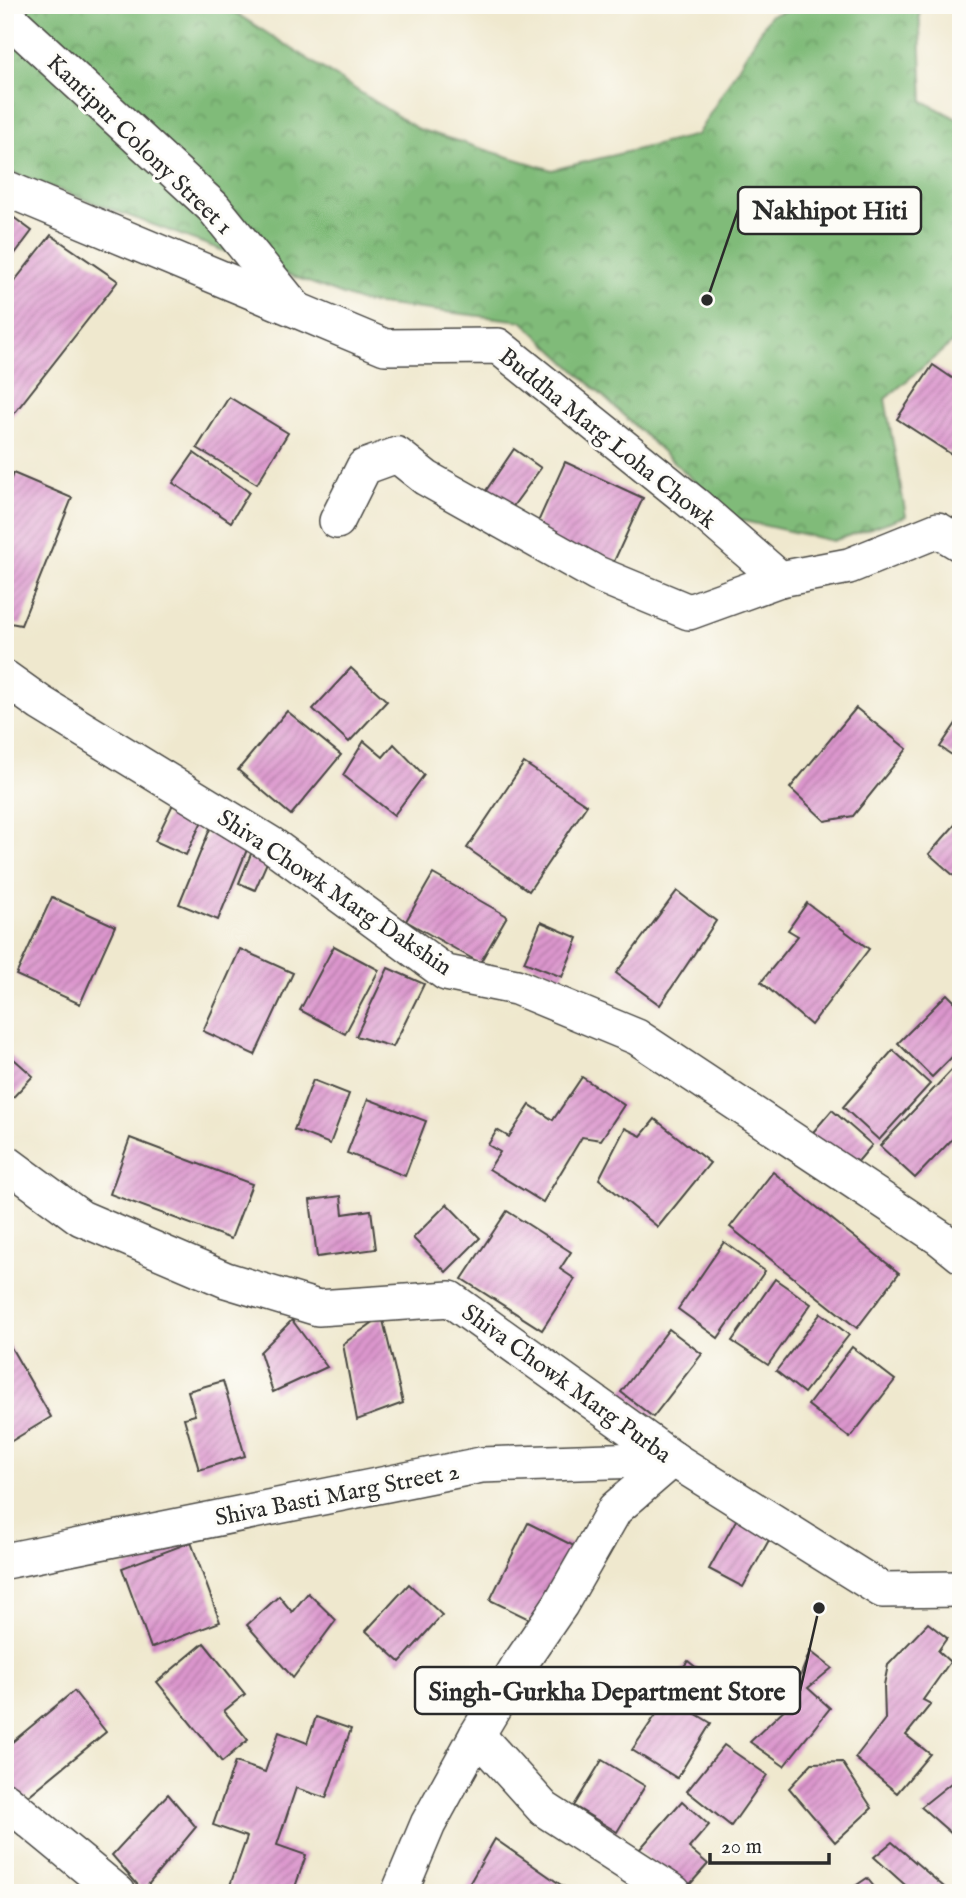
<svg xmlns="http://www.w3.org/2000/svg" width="966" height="1898" viewBox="0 0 966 1898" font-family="'IM FELL English',serif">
	<defs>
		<pattern id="forest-crowns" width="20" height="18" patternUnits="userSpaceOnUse" patternTransform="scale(1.75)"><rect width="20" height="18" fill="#80bb79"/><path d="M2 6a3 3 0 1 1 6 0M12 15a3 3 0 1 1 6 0" fill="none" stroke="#699863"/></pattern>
		<pattern id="building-hatch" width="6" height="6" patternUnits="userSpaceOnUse" patternTransform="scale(1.75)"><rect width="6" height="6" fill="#dc96cd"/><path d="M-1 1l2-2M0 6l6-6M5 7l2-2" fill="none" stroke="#b37ba7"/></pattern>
	</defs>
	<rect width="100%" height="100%" fill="#fdfcf7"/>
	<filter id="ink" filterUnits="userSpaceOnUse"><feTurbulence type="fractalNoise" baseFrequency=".0143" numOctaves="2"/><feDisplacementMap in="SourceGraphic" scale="14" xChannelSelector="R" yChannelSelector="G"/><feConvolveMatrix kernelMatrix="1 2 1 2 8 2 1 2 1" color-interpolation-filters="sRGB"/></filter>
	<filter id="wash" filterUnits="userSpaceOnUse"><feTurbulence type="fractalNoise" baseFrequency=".00686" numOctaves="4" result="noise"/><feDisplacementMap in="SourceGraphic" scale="28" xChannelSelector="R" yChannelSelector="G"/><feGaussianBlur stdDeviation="1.57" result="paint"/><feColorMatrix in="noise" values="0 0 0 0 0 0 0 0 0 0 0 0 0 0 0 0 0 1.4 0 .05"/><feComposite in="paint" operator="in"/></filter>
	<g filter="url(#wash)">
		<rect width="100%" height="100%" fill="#efe8ce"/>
		<path fill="url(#forest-crowns)" stroke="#567352" stroke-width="2" d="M5,5H223L418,129L552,170L697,135L770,15L810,5H919L923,101L961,121V343L954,341L885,399L906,516L833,541L735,519L522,321L362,302L5,170Z"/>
		<g id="blocks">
			<g fill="url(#building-hatch)">
				<path d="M5,211L32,231L5,267Z"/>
				<path d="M51,235L118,281L5,425V293Z"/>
				<path d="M933,365L961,384V439L951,454L897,419Z"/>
				<path d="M229,397L288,433L257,484L197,448Z"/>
				<path d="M514,449L541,468L508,513L483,495Z"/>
				<path d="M194,453L249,492L231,522L173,483Z"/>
				<path d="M565,462L643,498L611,568L533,533Z"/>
				<path d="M13,473L72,498L21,625L5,622V494Z"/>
				<path d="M351,668L387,701L349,742L313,709Z"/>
				<path d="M856,708L907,749L853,816L825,821L790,788Z"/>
				<path d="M287,711L341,755L291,815L238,770Z"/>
				<path d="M961,716V761L940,747Z"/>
				<path d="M364,741L383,757L394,744L424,775L394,815L343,775Z"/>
				<path d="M524,763L587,805L529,891L467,848Z"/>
				<path d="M174,802L204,817L186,855L155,841Z"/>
				<path d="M961,818V882L929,854Z"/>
				<path d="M212,824L251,840L218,920L179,904Z"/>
				<path d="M255,844L272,851L255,890L239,883Z"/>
				<path d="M433,874L507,916L480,963L406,921Z"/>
				<path d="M677,891L716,921L660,1005L616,973Z"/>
				<path d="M52,897L115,926L80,1004L16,975Z"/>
				<path d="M807,903L869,949L811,1025L761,982L798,936L788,930Z"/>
				<path d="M541,922L578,938L562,977L524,962Z"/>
				<path d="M334,946L379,970L345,1034L300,1010Z"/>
				<path d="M240,949L293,973L255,1055L203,1031Z"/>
				<path d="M388,968L424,984L393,1047L356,1036Z"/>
				<path d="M947,994L961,1008V1048L932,1077L898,1043Z"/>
				<path d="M893,1050L930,1084L879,1140L843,1107Z"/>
				<path d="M5,1051L33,1076L5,1106Z"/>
				<path d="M961,1060V1130L915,1178L880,1146Z"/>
				<path d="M582,1077L624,1105L601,1140L582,1137L543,1202L489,1169L500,1152L488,1145L497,1130L509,1137L530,1105L553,1120Z"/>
				<path d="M313,1080L349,1094L330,1144L294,1130Z"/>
				<path d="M368,1099L426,1121L405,1176L347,1153Z"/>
				<path d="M832,1110L872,1145L849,1172L808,1138Z"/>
				<path d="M655,1119L710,1163L658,1227L599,1179L625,1128L641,1136Z"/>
				<path d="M130,1138L252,1184L231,1239L110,1194Z"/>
				<path d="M773,1172L899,1273L857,1328L730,1227Z"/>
				<path d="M341,1196L343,1214L371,1210L376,1249L317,1257L310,1200Z"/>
				<path d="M447,1204L480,1238L446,1272L413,1238Z"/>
				<path d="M507,1211L571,1252L560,1269L575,1279L542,1330L462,1279Z"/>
				<path d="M724,1242L765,1271L718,1338L678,1309Z"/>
				<path d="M775,1279L811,1304L768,1365L732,1341Z"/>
				<path d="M821,1313L849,1335L804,1393L776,1371Z"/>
				<path d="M382,1316L403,1403L357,1420L343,1344Z"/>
				<path d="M292,1320L327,1367L273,1392L260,1352Z"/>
				<path d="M669,1329L702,1354L653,1417L621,1392Z"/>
				<path d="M5,1337L51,1417L5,1445Z"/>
				<path d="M852,1347L895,1380L850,1438L808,1405Z"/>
				<path d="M223,1381L245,1456L199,1470L184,1418L195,1415L188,1391Z"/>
				<path d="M740,1513L774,1531L743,1587L709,1569Z"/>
				<path d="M528,1523L574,1546L537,1623L490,1600Z"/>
				<path d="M191,1542L220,1622L151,1648L122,1568Z"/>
				<path d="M409,1584L442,1615L400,1662L366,1631Z"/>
				<path d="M308,1593L336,1620L293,1678L247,1625L279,1596L292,1612Z"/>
				<path d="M928,1623L947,1638L938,1651L950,1662L923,1700L931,1704L906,1735L930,1754L897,1793L855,1758L885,1719L884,1685L888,1665Z"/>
				<path d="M204,1643L245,1694L224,1711L248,1740L222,1762L157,1682Z"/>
				<path d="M810,1651L832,1668L808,1688L830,1708L784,1766L750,1742L789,1705Z"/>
				<path d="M688,1661L709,1678L692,1700L671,1684Z"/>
				<path d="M74,1691L106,1732L22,1801L5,1780V1748Z"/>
				<path d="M668,1697L711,1723L677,1778L632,1750Z"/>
				<path d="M316,1717L351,1729L326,1798L296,1788L277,1845L306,1855L293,1893L228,1891L247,1837L213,1825L235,1762L265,1772L279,1732L307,1743Z"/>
				<path d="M724,1745L767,1775L731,1826L687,1791Z"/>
				<path d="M602,1760L645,1786L617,1832L574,1806Z"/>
				<path d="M842,1762L872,1808L835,1842L789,1788L812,1763Z"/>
				<path d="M961,1775V1842L921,1807Z"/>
				<path d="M168,1794L196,1827L143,1891L112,1855Z"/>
				<path d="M682,1801L709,1825L689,1848L708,1864L684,1891L639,1850Z"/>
				<path d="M495,1839L564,1887L560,1893H464Z"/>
				<path d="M892,1842L951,1893H914L874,1857Z"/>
				<path d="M867,1878L879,1893H845Z"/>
			</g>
		</g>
	</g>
	<g filter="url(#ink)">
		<use href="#blocks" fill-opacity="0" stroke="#484743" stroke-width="2"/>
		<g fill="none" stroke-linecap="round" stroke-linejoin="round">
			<defs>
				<g id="minor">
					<path d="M5,15L213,207L294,307"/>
					<path d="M5,188L385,347L498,346L694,504L780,579L849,566L938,530L961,544"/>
					<path d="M337,521L364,467L397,455L426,478L597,574L689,612L780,579"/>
					<path d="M5,678L40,703L272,845L446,973L516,987L637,1037L940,1238L961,1255"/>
					<path d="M5,1162L81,1218L226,1280L318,1308L450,1299L673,1459L882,1590L961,1589"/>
					<path d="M5,1561L481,1465L673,1459"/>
					<path d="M477,1735L544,1809L674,1893"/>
					<path d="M5,1800L118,1893"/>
					<path d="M399,1893L428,1824L477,1735L519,1665L560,1605L615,1509L673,1459"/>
				</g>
			</defs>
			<use href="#minor" stroke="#484743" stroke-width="38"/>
			<use href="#minor" stroke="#fff" stroke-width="35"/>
		</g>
	</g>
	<g text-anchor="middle" stroke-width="6" stroke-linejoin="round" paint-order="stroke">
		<g font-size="24" fill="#2b2b2b" stroke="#fdfcf7">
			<text transform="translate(140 144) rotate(44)" y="8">Kantipur Colony Street 1</text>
			<text transform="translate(608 438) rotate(39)" y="8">Buddha Marg Loha Chowk</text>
			<text transform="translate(335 892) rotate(34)" y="8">Shiva Chowk Marg Dakshin</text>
			<text transform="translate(567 1383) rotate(36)" y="8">Shiva Chowk Marg Purba</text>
			<text transform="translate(337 1494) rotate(-11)" y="8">Shiva Basti Marg Street 2</text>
		</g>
	</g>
	<path fill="none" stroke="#2b2b2b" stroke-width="2.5" d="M707 300L738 210M819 1608L800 1691"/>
	<g fill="#2b2b2b" stroke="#fdfcf7" stroke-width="2.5">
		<circle cx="707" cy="300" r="7"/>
		<circle cx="819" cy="1608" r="7"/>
	</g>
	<g fill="#fdfcf7" stroke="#2b2b2b" stroke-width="2.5">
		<rect x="738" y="187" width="183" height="47" rx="7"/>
		<rect x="415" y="1667" width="385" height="47" rx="7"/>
	</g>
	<g font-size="26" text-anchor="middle" font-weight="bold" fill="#2b2b2b">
		<text x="830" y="219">Nakhipot Hiti</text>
		<text x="607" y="1700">Singh-Gurkha Department Store</text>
	</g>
	<rect width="966" height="1898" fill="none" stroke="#fdfcf7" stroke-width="28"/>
	<path d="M710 1853v10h119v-10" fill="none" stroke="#2b2b2b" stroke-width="3.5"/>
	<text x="721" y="1853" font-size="21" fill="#2b2b2b" stroke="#fdfcf7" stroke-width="5" paint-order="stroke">20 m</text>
</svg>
